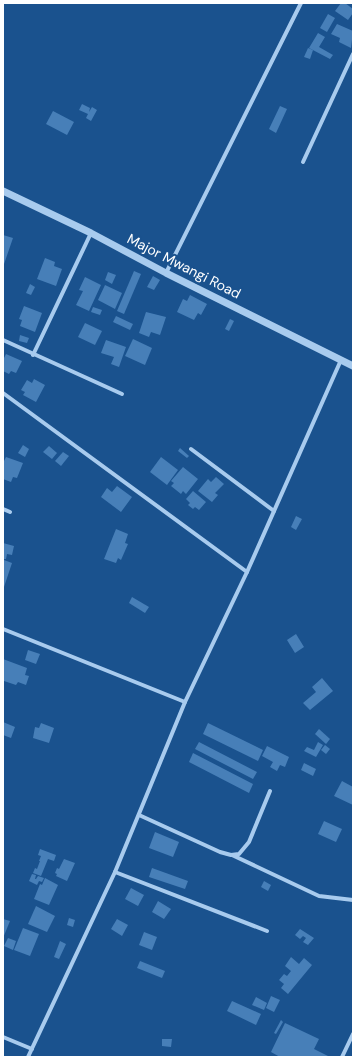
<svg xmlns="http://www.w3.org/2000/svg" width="356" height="1060" viewBox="0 0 356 1060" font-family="'DM Sans',sans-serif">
	<rect width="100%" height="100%" fill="#1a528e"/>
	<g fill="#477fb8">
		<path d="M341,3H345L353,9V13L348,20L335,11Z"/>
		<path d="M328,14L335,18L327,32L320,28Z"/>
		<path d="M337,24L353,31L351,48L339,42L340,38L331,34Z"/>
		<path d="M318,33L325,37L319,47L333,55L330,59L309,48Z"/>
		<path d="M308,48L313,50L310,59L304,57Z"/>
		<path d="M82,104L90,108L89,112L92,107L97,110L91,121L86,118L88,114L79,110Z"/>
		<path d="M280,106L287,109L276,133L269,129Z"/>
		<path d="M53,111L74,122L67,135L46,124Z"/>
		<path d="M3,235L13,238L3,267Z"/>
		<path d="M45,258L55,262L54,266L62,269L56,286L37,279Z"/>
		<path d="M134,271L141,274L124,314L117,311Z"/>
		<path d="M108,272L116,275L112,284L105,280Z"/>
		<path d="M153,276L160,280L154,290L147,287Z"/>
		<path d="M85,277L101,285L89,311L76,305L83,291L79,290Z"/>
		<path d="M30,284L35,287L31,295L26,293Z"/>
		<path d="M105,285L122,293L115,309L98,300Z"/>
		<path d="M190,295L207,304L201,315L198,313L194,320L177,312L183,299L187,301Z"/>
		<path d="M24,306L42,313L35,332L20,326L22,320L19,319Z"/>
		<path d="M93,307L102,310L100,315L91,312Z"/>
		<path d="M146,312L166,317L160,335L151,332L149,337L139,333Z"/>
		<path d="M116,316L133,324L130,330L113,322Z"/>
		<path d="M230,319L234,321L229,331L225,329Z"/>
		<path d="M85,323L102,331L95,345L78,337Z"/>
		<path d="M20,335L29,338L27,343L19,341Z"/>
		<path d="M133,339L152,348L145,365L125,356Z"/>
		<path d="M106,340L126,347L119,367L111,364L114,357L101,353Z"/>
		<path d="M6,354L22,361L16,373L11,371L9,374L3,371V360Z"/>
		<path d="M34,379L45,385L36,402L23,395L25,392L21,390L27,380L32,383Z"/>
		<path d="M23,445L29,449L25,457L18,453Z"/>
		<path d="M49,446L57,453L52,459L43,452Z"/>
		<path d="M180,448L189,456L187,458L178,451Z"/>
		<path d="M63,452L69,456L61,466L55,461Z"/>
		<path d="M6,457L23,463L17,478L13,477L11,482L3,479V463Z"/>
		<path d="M161,457L178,470L167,485L150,472Z"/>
		<path d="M183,467L198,479L186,494L183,491L181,494L171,486L174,483L171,481Z"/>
		<path d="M216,477L224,484L215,493L218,495L212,502L198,491L208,479L211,482Z"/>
		<path d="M117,486L132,497L121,512L101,497L107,488L112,492Z"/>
		<path d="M193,491L206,502L199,510L195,507L193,509L188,505L190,503L186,499Z"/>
		<path d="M296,516L302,519L296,530L291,527Z"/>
		<path d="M116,529L128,534L125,543L128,544L121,560L118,558L116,563L104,559Z"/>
		<path d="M3,543L14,546L12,555L7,554L6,559H3Z"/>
		<path d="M4,560L12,563L4,587L3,586Z"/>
		<path d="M132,597L149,607L145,613L129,603Z"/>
		<path d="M296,634L304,647L295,653L287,640Z"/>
		<path d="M28,650L40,654L36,664L25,660Z"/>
		<path d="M3,659L27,668L25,675L29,676L26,685L18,682L16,685L4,681Z"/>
		<path d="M322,678L333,691L310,710L303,703L316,692L312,687Z"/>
		<path d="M3,722L15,727L11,738L3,735Z"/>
		<path d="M41,723L54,728L49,743L33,738L35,727L39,728Z"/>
		<path d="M208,723L263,750L258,761L203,734Z"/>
		<path d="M319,729L330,739L326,744L315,734Z"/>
		<path d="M199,742L257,772L253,779L195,749Z"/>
		<path d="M318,742L323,745L316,757L304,751L307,747L314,750Z"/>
		<path d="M325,745L330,749L326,754L321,750Z"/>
		<path d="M267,746L289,757L285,767L280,765L277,771L270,767L273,762L262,756Z"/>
		<path d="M193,753L253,784L249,793L189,762Z"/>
		<path d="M304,763L316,769L313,776L301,770Z"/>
		<path d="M342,781L353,787V805L334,796Z"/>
		<path d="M324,821L342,829L336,842L318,834Z"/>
		<path d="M155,832L179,842L173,857L149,848Z"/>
		<path d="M40,849L56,855L54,861L48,859L41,876L33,873L35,868L37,869L40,861H39L41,856L38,855Z"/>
		<path d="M64,859L75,863L67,881L56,876L57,874L55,873L57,868L59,869Z"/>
		<path d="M152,868L188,881L185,889L149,877Z"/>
		<path d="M32,874L36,875L35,879H36L38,876L44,878L42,882L39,881L37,885L29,881Z"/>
		<path d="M45,878L58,885L49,905L34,899L40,884L42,885Z"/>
		<path d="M264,881L271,885L268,891L261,887Z"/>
		<path d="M131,888L144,895L138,906L125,899Z"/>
		<path d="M158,901L171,909L164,919L152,912Z"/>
		<path d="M36,906L55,916L47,932L28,924Z"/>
		<path d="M69,918L75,920L73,927L67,925Z"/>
		<path d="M3,919L10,921L3,938Z"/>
		<path d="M117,919L128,925L122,936L111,929Z"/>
		<path d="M23,928L39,934L30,956L14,950Z"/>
		<path d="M300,929L314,938L308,945L303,942L306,938L303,936L300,939L295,935Z"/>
		<path d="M144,932L157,937L152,950L139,945Z"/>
		<path d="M8,938L16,941L13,950L4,946Z"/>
		<path d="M60,941L66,944L59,959L54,957Z"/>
		<path d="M291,957L299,964L304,958L312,965L288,994L281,988L284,984L279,980L284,974L287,976L291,971L285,966Z"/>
		<path d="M140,961L165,971L162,978L137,968Z"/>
		<path d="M271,996L280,1000L274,1012L266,1008Z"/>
		<path d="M256,997L267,1003L264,1010L252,1005Z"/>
		<path d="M232,1001L261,1014L256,1025L227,1011Z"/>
		<path d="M281,1020L283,1022L276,1034L274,1033Z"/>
		<path d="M285,1023L319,1039L314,1049L330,1057H280L271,1052Z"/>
		<path d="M162,1039H172L171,1047L162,1046Z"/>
	</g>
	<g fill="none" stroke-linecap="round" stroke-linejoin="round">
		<g stroke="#a8cbee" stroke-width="4">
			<path d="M303,162L353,54"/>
			<path d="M166,273L301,3"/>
			<path d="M3,340L122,394"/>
			<path d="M33,355L91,233"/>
			<path d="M3,393L247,572"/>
			<path d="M191,449L274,511"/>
			<path d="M3,509L10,512"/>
			<path d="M3,629L185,702"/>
			<path d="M139,815L220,852L231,855L239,854L249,842L270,791"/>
			<path d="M232,855L319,896L353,900"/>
			<path d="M115,872L267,931"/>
			<path d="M3,1037L32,1049"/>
			<path d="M28,1057L115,872L185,702L247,572L341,360"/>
			<path d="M342,1057L353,1034"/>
		</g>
		<path stroke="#a8cbee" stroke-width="7" d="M3,191L91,233L166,273L353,366"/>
	</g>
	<g text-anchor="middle" stroke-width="4" stroke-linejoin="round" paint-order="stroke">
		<g font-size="14" fill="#fff" stroke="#1a528e">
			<text transform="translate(184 266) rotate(27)" y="5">Major Mwangi Road</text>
		</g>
	</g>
	<rect width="356" height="1060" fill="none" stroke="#ffffff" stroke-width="8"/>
</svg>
